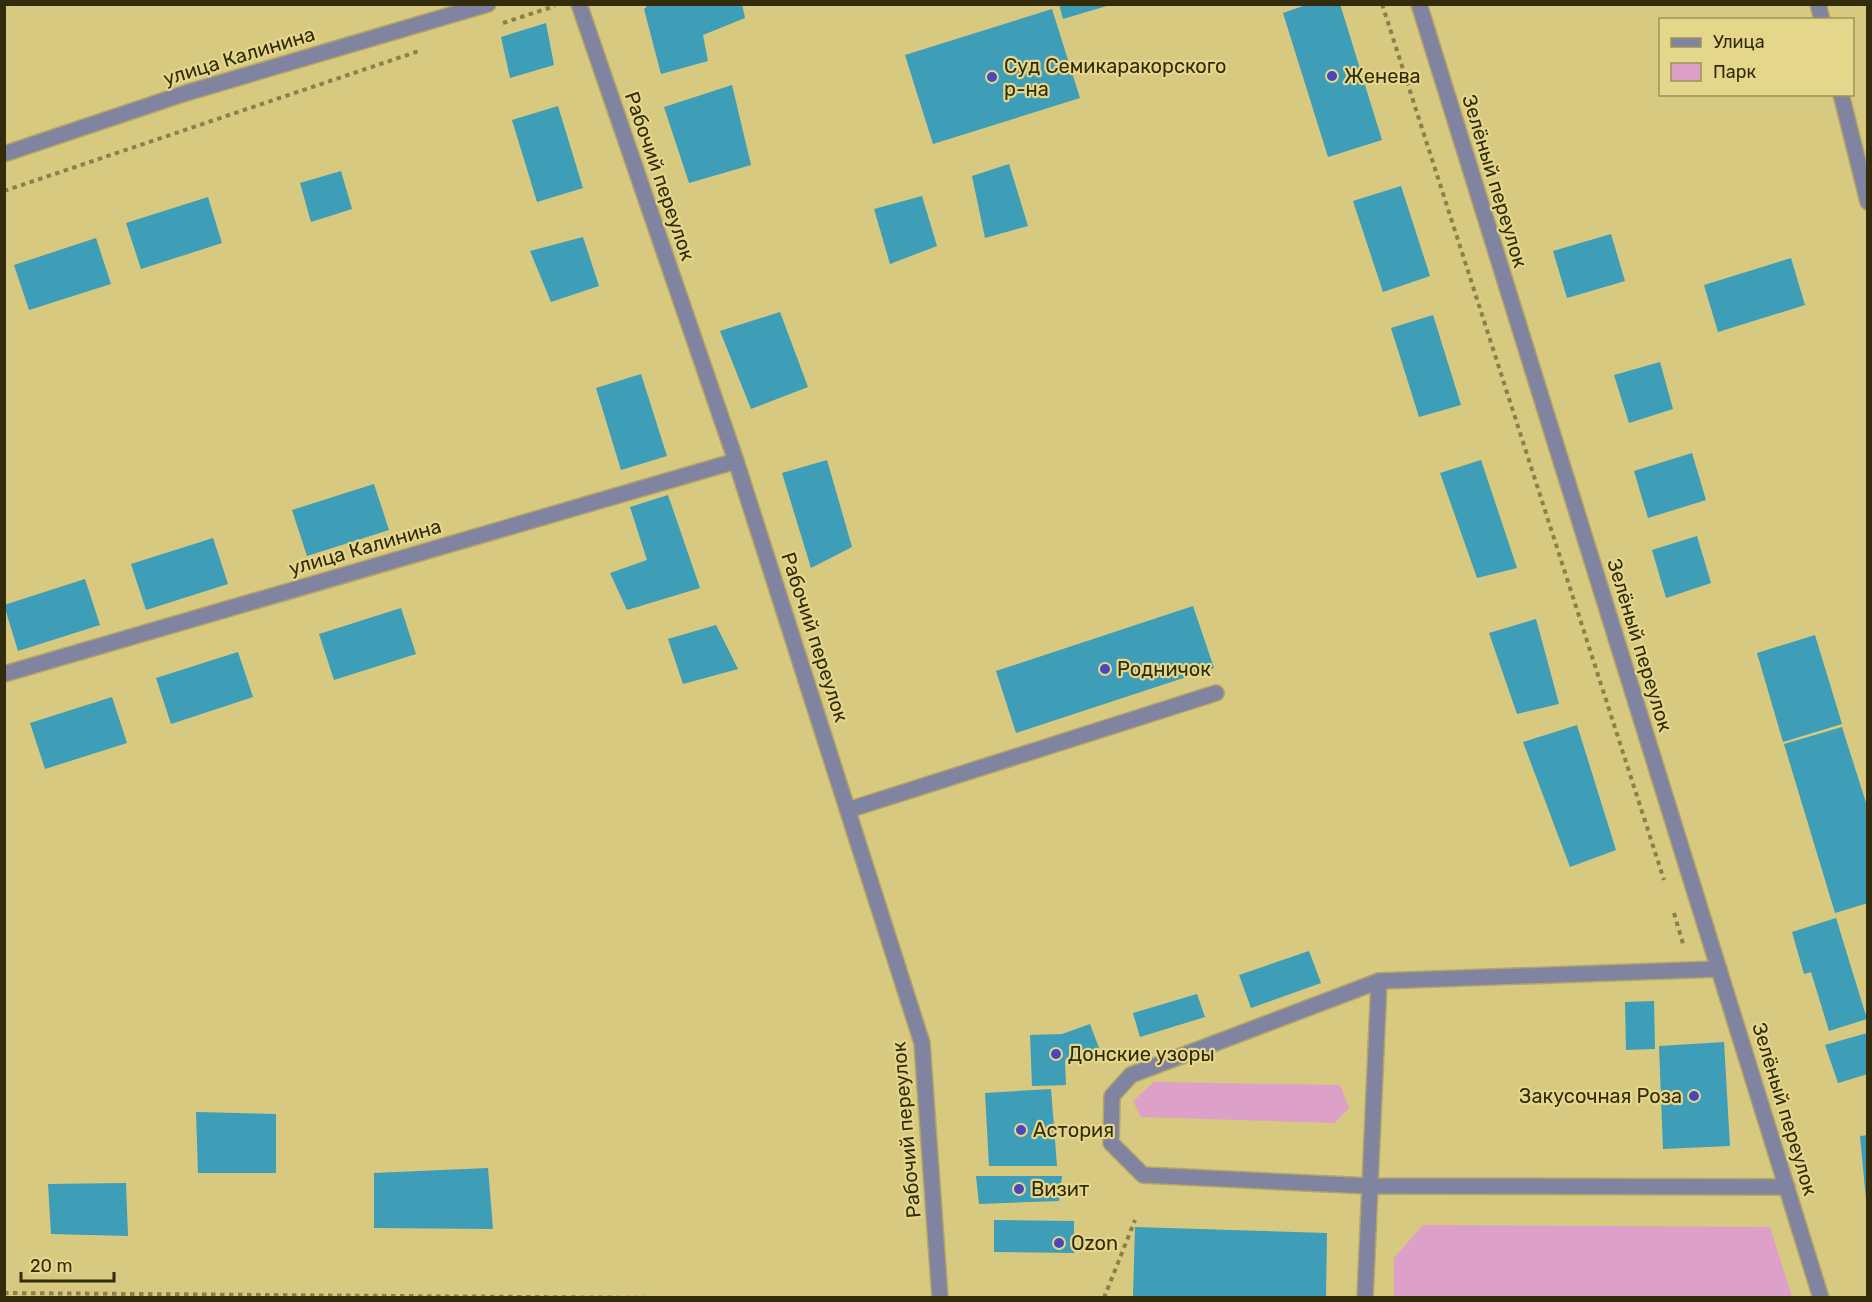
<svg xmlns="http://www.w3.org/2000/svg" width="1872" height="1302" viewBox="0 0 1872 1302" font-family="Rubik,sans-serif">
	<rect width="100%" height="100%" fill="#d7c97f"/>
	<g fill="#dda0c9">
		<path d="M1154,1082L1340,1085L1349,1108L1335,1123L1141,1117L1133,1101Z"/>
		<path d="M1423,1225L1770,1227L1792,1297H1394V1258Z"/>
	</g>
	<g fill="#3e9db7">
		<path d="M649,4H742L745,18L703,35L708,61L661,74L644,9Z"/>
		<path d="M1059,4H1110V5L1063,19Z"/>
		<path d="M1309,4H1340L1382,140L1328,157L1283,13Z"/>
		<path d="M1052,9L1080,98L933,144L905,55Z"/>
		<path d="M546,23L554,65L510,78L501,37Z"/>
		<path d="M732,85L751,165L689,183L664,107Z"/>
		<path d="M558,106L583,188L537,202L512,120Z"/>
		<path d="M1009,164L1028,226L985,238L972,176Z"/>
		<path d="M341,171L352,209L311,222L300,183Z"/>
		<path d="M1401,186L1430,276L1383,292L1353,201Z"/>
		<path d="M922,196L937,246L890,264L874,209Z"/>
		<path d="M208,197L222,243L141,269L126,223Z"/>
		<path d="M1611,234L1625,281L1567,298L1553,251Z"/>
		<path d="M583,237L599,286L551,302L530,251Z"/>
		<path d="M96,238L111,284L29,310L14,265Z"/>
		<path d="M1791,258L1805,305L1718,332L1704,285Z"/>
		<path d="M780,312L808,387L751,409L720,331Z"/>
		<path d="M1433,315L1461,405L1419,417L1391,328Z"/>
		<path d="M1660,362L1673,409L1629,423L1614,375Z"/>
		<path d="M641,374L667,456L621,470L596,388Z"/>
		<path d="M1692,453L1706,500L1648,518L1634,471Z"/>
		<path d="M827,460L852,547L811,568L782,473Z"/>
		<path d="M1481,460L1517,568L1477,578L1440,473Z"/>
		<path d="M374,484L389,530L307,556L292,510Z"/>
		<path d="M668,495L700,588L627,610L610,573L647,560L630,507Z"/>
		<path d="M1697,536L1711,583L1666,598L1652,550Z"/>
		<path d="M213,538L228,584L146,610L131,564Z"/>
		<path d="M85,579L100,625L18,651L4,605Z"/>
		<path d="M1193,606L1214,668L1016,733L996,671Z"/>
		<path d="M401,608L416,654L334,680L319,634Z"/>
		<path d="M1536,619L1559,704L1517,714L1489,633Z"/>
		<path d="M716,625L738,669L683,684L668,639Z"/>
		<path d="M1815,635L1842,724L1783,742L1757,653Z"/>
		<path d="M238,652L253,697L171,724L156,678Z"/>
		<path d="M112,697L127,743L45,769L30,723Z"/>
		<path d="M1577,725L1616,850L1570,867L1523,742Z"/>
		<path d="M1842,727L1868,809V903L1835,913L1784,744Z"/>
		<path d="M1836,918L1867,1019L1829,1031L1811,972L1804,974L1792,932Z"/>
		<path d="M1309,951L1321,983L1251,1008L1239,975Z"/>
		<path d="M1197,994L1205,1017L1140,1037L1133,1013Z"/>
		<path d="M1654,1001L1655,1049L1626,1050L1625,1002Z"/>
		<path d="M1090,1024L1099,1048L1065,1060L1066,1085L1032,1086L1030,1035L1062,1034Z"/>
		<path d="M1867,1033L1868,1074L1838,1083L1825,1045Z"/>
		<path d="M1724,1042L1730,1146L1663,1149L1659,1046Z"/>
		<path d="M1051,1089L1057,1166H989L985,1093Z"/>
		<path d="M196,1112L276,1114V1173H198Z"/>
		<path d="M1868,1135V1200H1866L1860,1136Z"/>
		<path d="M488,1168L493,1229L374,1228V1173Z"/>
		<path d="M976,1176H1062L1059,1201L979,1204Z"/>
		<path d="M126,1183L128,1236L51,1234L48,1184Z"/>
		<path d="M994,1220L1074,1221V1253L994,1252Z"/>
		<path d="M1135,1227L1327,1233L1326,1298L1133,1296Z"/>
	</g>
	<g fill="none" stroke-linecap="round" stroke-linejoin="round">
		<defs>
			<g id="minor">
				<path d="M579,4L736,461L922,1043L940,1298"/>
				<path d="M1419,4L1821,1298"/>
				<path d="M1818,4L1822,20"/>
				<path d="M1841,94L1868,202"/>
				<path d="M4,154L186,93L488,4"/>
				<path d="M4,674L736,461"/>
				<path d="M848,810L1216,693"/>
				<path d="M1719,969L1379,981L1131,1075L1112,1096L1111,1143L1143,1175L1370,1186L1787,1187"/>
				<path d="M1365,1298L1379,981"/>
			</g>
		</defs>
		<use href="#minor" stroke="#b3a666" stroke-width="18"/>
		<g stroke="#8b804a" stroke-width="4" stroke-dasharray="4.5 4.5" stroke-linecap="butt">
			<path d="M1382,4L1664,880"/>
			<path d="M503,23L555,6"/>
			<path d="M4,191L419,51"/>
			<path d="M1674,913L1684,947"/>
			<path d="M4,1293L662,1298"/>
			<path d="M1104,1298L1135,1220"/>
		</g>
		<use href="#minor" stroke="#8084a0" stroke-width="15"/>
	</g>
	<g fill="#4a46bc" stroke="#e4d68b" stroke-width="2">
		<circle cx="1332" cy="76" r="6"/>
		<circle cx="992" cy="77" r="6"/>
		<circle cx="1105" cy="669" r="6"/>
		<circle cx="1056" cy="1054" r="6"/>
		<circle cx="1694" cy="1096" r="6"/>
		<circle cx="1021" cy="1130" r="6"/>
		<circle cx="1019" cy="1189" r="6"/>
		<circle cx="1059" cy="1243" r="6"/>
	</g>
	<g text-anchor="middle" stroke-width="4.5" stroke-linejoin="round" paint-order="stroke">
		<g font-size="20" fill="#322c0d" stroke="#e4d68b">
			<text transform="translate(239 56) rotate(-17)" y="7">улица Калинина</text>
			<text transform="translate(660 176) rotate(71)" y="7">Рабочий переулок</text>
			<text transform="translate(1495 181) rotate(73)" y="7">Зелёный переулок</text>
			<text transform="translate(365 547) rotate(-16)" y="7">улица Калинина</text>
			<text transform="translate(815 637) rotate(72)" y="7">Рабочий переулок</text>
			<text transform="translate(1640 645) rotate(73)" y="7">Зелёный переулок</text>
			<text transform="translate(1785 1109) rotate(73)" y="7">Зелёный переулок</text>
			<text transform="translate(906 1130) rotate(-95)" y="7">Рабочий переулок</text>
		</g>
		<g font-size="20" fill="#322c0d" stroke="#e4d68b" text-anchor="start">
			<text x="1004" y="73">Суд Семикаракорского<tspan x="1004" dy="23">р-на</tspan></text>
			<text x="1344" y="83">Женева</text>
			<text x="1117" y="676">Родничок</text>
			<text x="1068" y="1061">Донские узоры</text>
			<text x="1682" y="1103" text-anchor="end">Закусочная Роза</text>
			<text x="1033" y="1137">Астория</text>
			<text x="1031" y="1196">Визит</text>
			<text x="1071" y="1250">Ozon</text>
		</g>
	</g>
	<rect width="1872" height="1302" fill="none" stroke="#322c0d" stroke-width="12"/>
	<rect x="1659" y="18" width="195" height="78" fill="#e4d68b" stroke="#9d9259" stroke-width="1.5"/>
	<rect x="1671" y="38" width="30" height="9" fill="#8084a0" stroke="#9d9259" stroke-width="1.5"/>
	<text x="1713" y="48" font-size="18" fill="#322c0d">Улица</text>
	<rect x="1671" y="63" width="30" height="18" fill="#dda0c9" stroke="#9d9259" stroke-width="1.5"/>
	<text x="1713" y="78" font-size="18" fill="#322c0d">Парк</text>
	<path d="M21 1272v9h93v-9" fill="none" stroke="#322c0d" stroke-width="3"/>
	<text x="30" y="1272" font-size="18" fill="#322c0d" stroke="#e4d68b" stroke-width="4.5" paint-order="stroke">20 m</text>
</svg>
